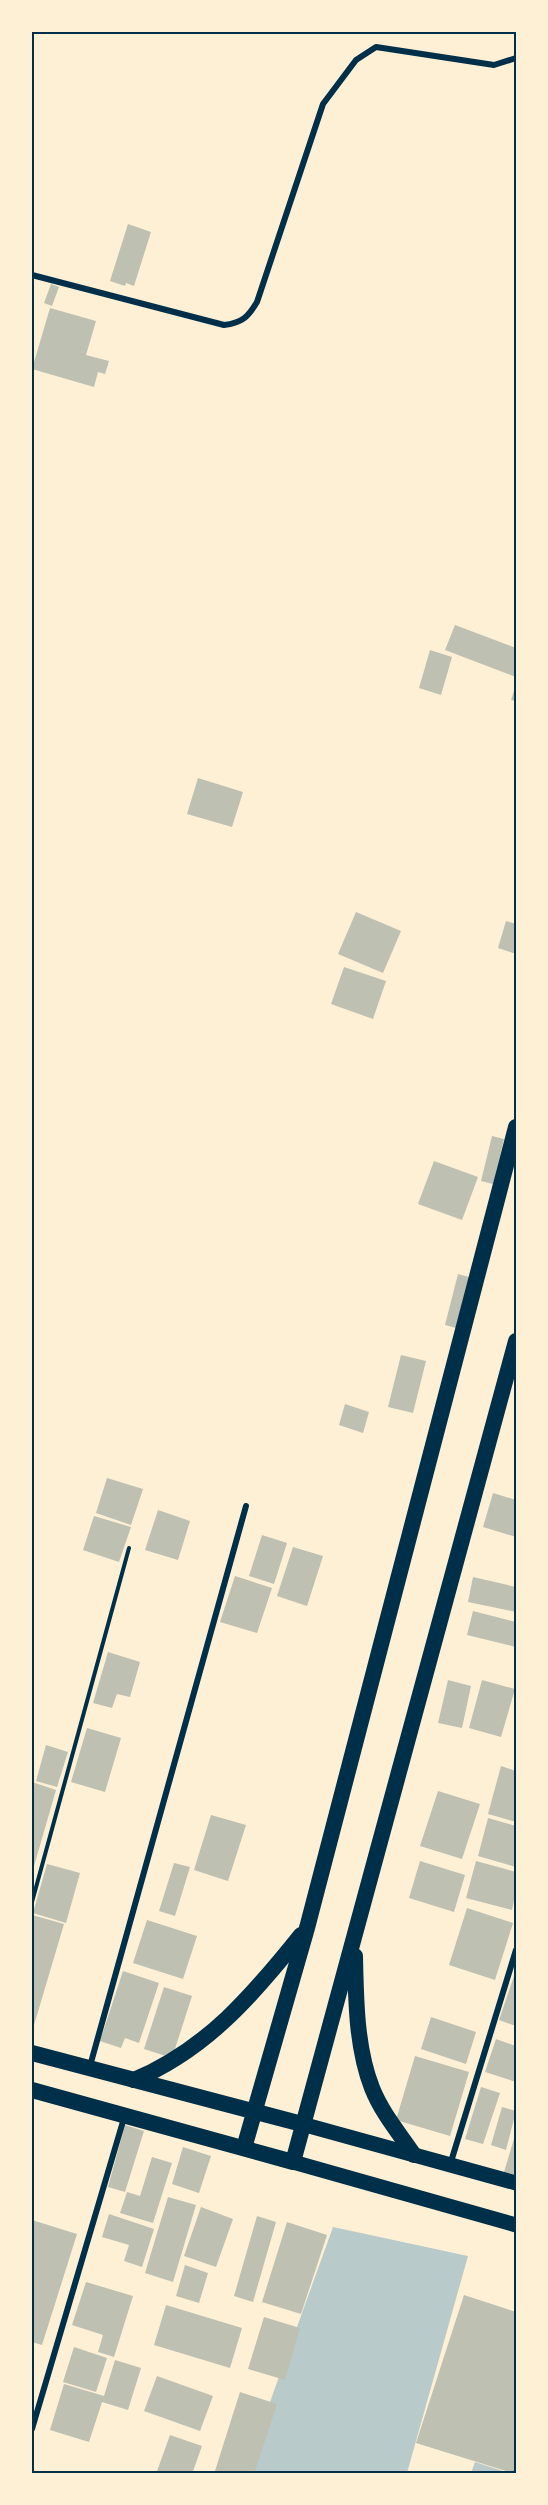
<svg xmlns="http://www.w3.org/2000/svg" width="548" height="2505" viewBox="0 0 548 2505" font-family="'Times New Roman',serif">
	<rect width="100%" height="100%" fill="#fdf0d5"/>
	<g fill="#b9caca">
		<path d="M333,2227L468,2256L407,2473L244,2474Z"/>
		<path d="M475,2462L509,2473H471Z"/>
	</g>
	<g fill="#bec0b2">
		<path d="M128,224L151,232L134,286L126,283L125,286L110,281Z"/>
		<path d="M51,284L59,287L52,306L44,303Z"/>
		<path d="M50,308L96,321L86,355L109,361L105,374L98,372L94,387L32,369Z"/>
		<path d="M455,625L516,648V677L445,650Z"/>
		<path d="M430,650L452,657L441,695L419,688Z"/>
		<path d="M516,684V701L511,700Z"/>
		<path d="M198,778L243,792L232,827L187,814Z"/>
		<path d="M356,912L401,931L383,973L338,954Z"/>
		<path d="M506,921L516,924V954L498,948Z"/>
		<path d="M344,967L386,981L373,1019L331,1004Z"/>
		<path d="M492,1136L504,1139L493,1184L481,1181Z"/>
		<path d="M434,1161L478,1177L462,1220L418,1204Z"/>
		<path d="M458,1274L469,1277L456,1328L445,1325Z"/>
		<path d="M401,1355L426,1361L413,1413L388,1407Z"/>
		<path d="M345,1404L369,1412L363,1433L339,1425Z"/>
		<path d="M107,1478L143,1489L131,1525L96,1513Z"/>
		<path d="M493,1493L516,1500V1537L483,1527Z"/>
		<path d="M158,1510L190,1521L178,1560L145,1550Z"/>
		<path d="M94,1516L131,1527L119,1562L83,1550Z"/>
		<path d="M262,1535L287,1543L274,1584L249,1576Z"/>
		<path d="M293,1547L323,1556L307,1606L277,1596Z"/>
		<path d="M235,1576L272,1588L257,1633L220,1622Z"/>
		<path d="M473,1577L516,1587V1612L468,1602Z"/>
		<path d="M473,1611L516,1622V1647L467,1635Z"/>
		<path d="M108,1652L140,1662L130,1697L117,1694L112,1708L93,1703Z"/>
		<path d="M448,1680L471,1686L462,1728L438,1723Z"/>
		<path d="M482,1680L515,1689L501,1737L469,1728Z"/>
		<path d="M87,1728L121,1738L105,1792L71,1782Z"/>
		<path d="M46,1745L68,1752L57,1787L36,1781Z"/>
		<path d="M501,1766L516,1771V1822L488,1814Z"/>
		<path d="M32,1782L56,1790L32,1873Z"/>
		<path d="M438,1791L480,1804L462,1859L420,1846Z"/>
		<path d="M211,1815L246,1825L228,1881L194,1870Z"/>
		<path d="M488,1818L516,1826V1867L478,1856Z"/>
		<path d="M420,1861L465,1875L454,1912L409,1898Z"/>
		<path d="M476,1861L516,1872V1891L512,1910L466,1898Z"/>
		<path d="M174,1863L190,1867L175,1916L159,1911Z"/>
		<path d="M47,1864L80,1873L66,1923L33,1913Z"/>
		<path d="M467,1908L513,1923L495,1980L449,1965Z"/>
		<path d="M32,1915L64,1924L32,2032Z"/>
		<path d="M147,1920L197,1936L183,1979L133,1963Z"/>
		<path d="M123,1971L159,1983L139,2043L125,2038L121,2048L100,2041Z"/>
		<path d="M514,1976L516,1977V2026L499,2020Z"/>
		<path d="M164,1987L192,1996L172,2058L144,2049Z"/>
		<path d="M431,2017L476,2032L466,2064L421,2049Z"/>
		<path d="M496,2039L516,2046V2082L485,2072Z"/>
		<path d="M415,2056L469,2072L450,2136L396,2120Z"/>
		<path d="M481,2087L500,2093L483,2144L465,2139Z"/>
		<path d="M502,2107L516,2111L506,2150L491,2145Z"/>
		<path d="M125,2125L144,2131L125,2192L108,2187Z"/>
		<path d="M516,2132V2175L504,2172Z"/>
		<path d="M183,2147L211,2156L199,2193L172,2184Z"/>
		<path d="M152,2157L172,2163L153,2223L120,2213L127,2192L140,2196Z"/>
		<path d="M168,2197L196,2205L173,2282L145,2273Z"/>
		<path d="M201,2207L233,2219L216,2267L184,2256Z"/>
		<path d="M109,2214L154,2229L142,2267L124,2261L129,2245L102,2237Z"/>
		<path d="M257,2216L276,2222L253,2302L234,2296Z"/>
		<path d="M32,2220L77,2234L42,2345L32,2342Z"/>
		<path d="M287,2222L327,2235L301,2314L262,2302Z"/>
		<path d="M185,2265L208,2273L199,2303L176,2296Z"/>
		<path d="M86,2282L133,2296L114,2357L98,2352L103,2335L72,2325Z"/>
		<path d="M464,2295L516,2312V2474L416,2443Z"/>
		<path d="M166,2305L242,2328L230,2368L154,2345Z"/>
		<path d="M264,2317L300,2328L285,2380L248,2369Z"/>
		<path d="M74,2347L107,2358L96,2392L63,2382Z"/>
		<path d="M115,2360L141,2368L128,2410L102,2402L89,2442L50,2430L64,2384L104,2396Z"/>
		<path d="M157,2376L213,2396L200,2431L144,2411Z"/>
		<path d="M240,2392L277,2404L254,2474H214Z"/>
		<path d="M170,2435L202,2446L192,2474H156Z"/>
	</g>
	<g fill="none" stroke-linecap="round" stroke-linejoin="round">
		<path stroke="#003049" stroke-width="4" d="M32,1902L129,1548"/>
		<g stroke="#003049" stroke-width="6">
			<path d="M32,275L224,325C242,323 248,317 257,302L323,104L356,60L376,47L494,65L516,58"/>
			<path d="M90,2066L246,1506"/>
			<path d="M450,2165L516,1950"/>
			<path d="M32,2429L124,2118"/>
		</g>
		<g stroke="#003049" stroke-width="15">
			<path d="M302,2124L516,2183"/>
			<path d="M293,2162L516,2225"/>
		</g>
		<g stroke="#003049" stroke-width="16">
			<path d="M355,1956C356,1999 356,2047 372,2088C382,2113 399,2133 414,2155"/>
			<path d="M32,2053L302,2124"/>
			<path d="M134,2080C206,2050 253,1995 301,1935"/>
			<path d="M32,2090L293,2162L516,1341"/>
			<path d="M244,2148L307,1928L516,1127"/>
		</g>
	</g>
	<rect width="548" height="2505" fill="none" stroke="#fdf0d5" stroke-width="66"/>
	<rect x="33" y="33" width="482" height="2439" fill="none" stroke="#003049" stroke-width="2"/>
</svg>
